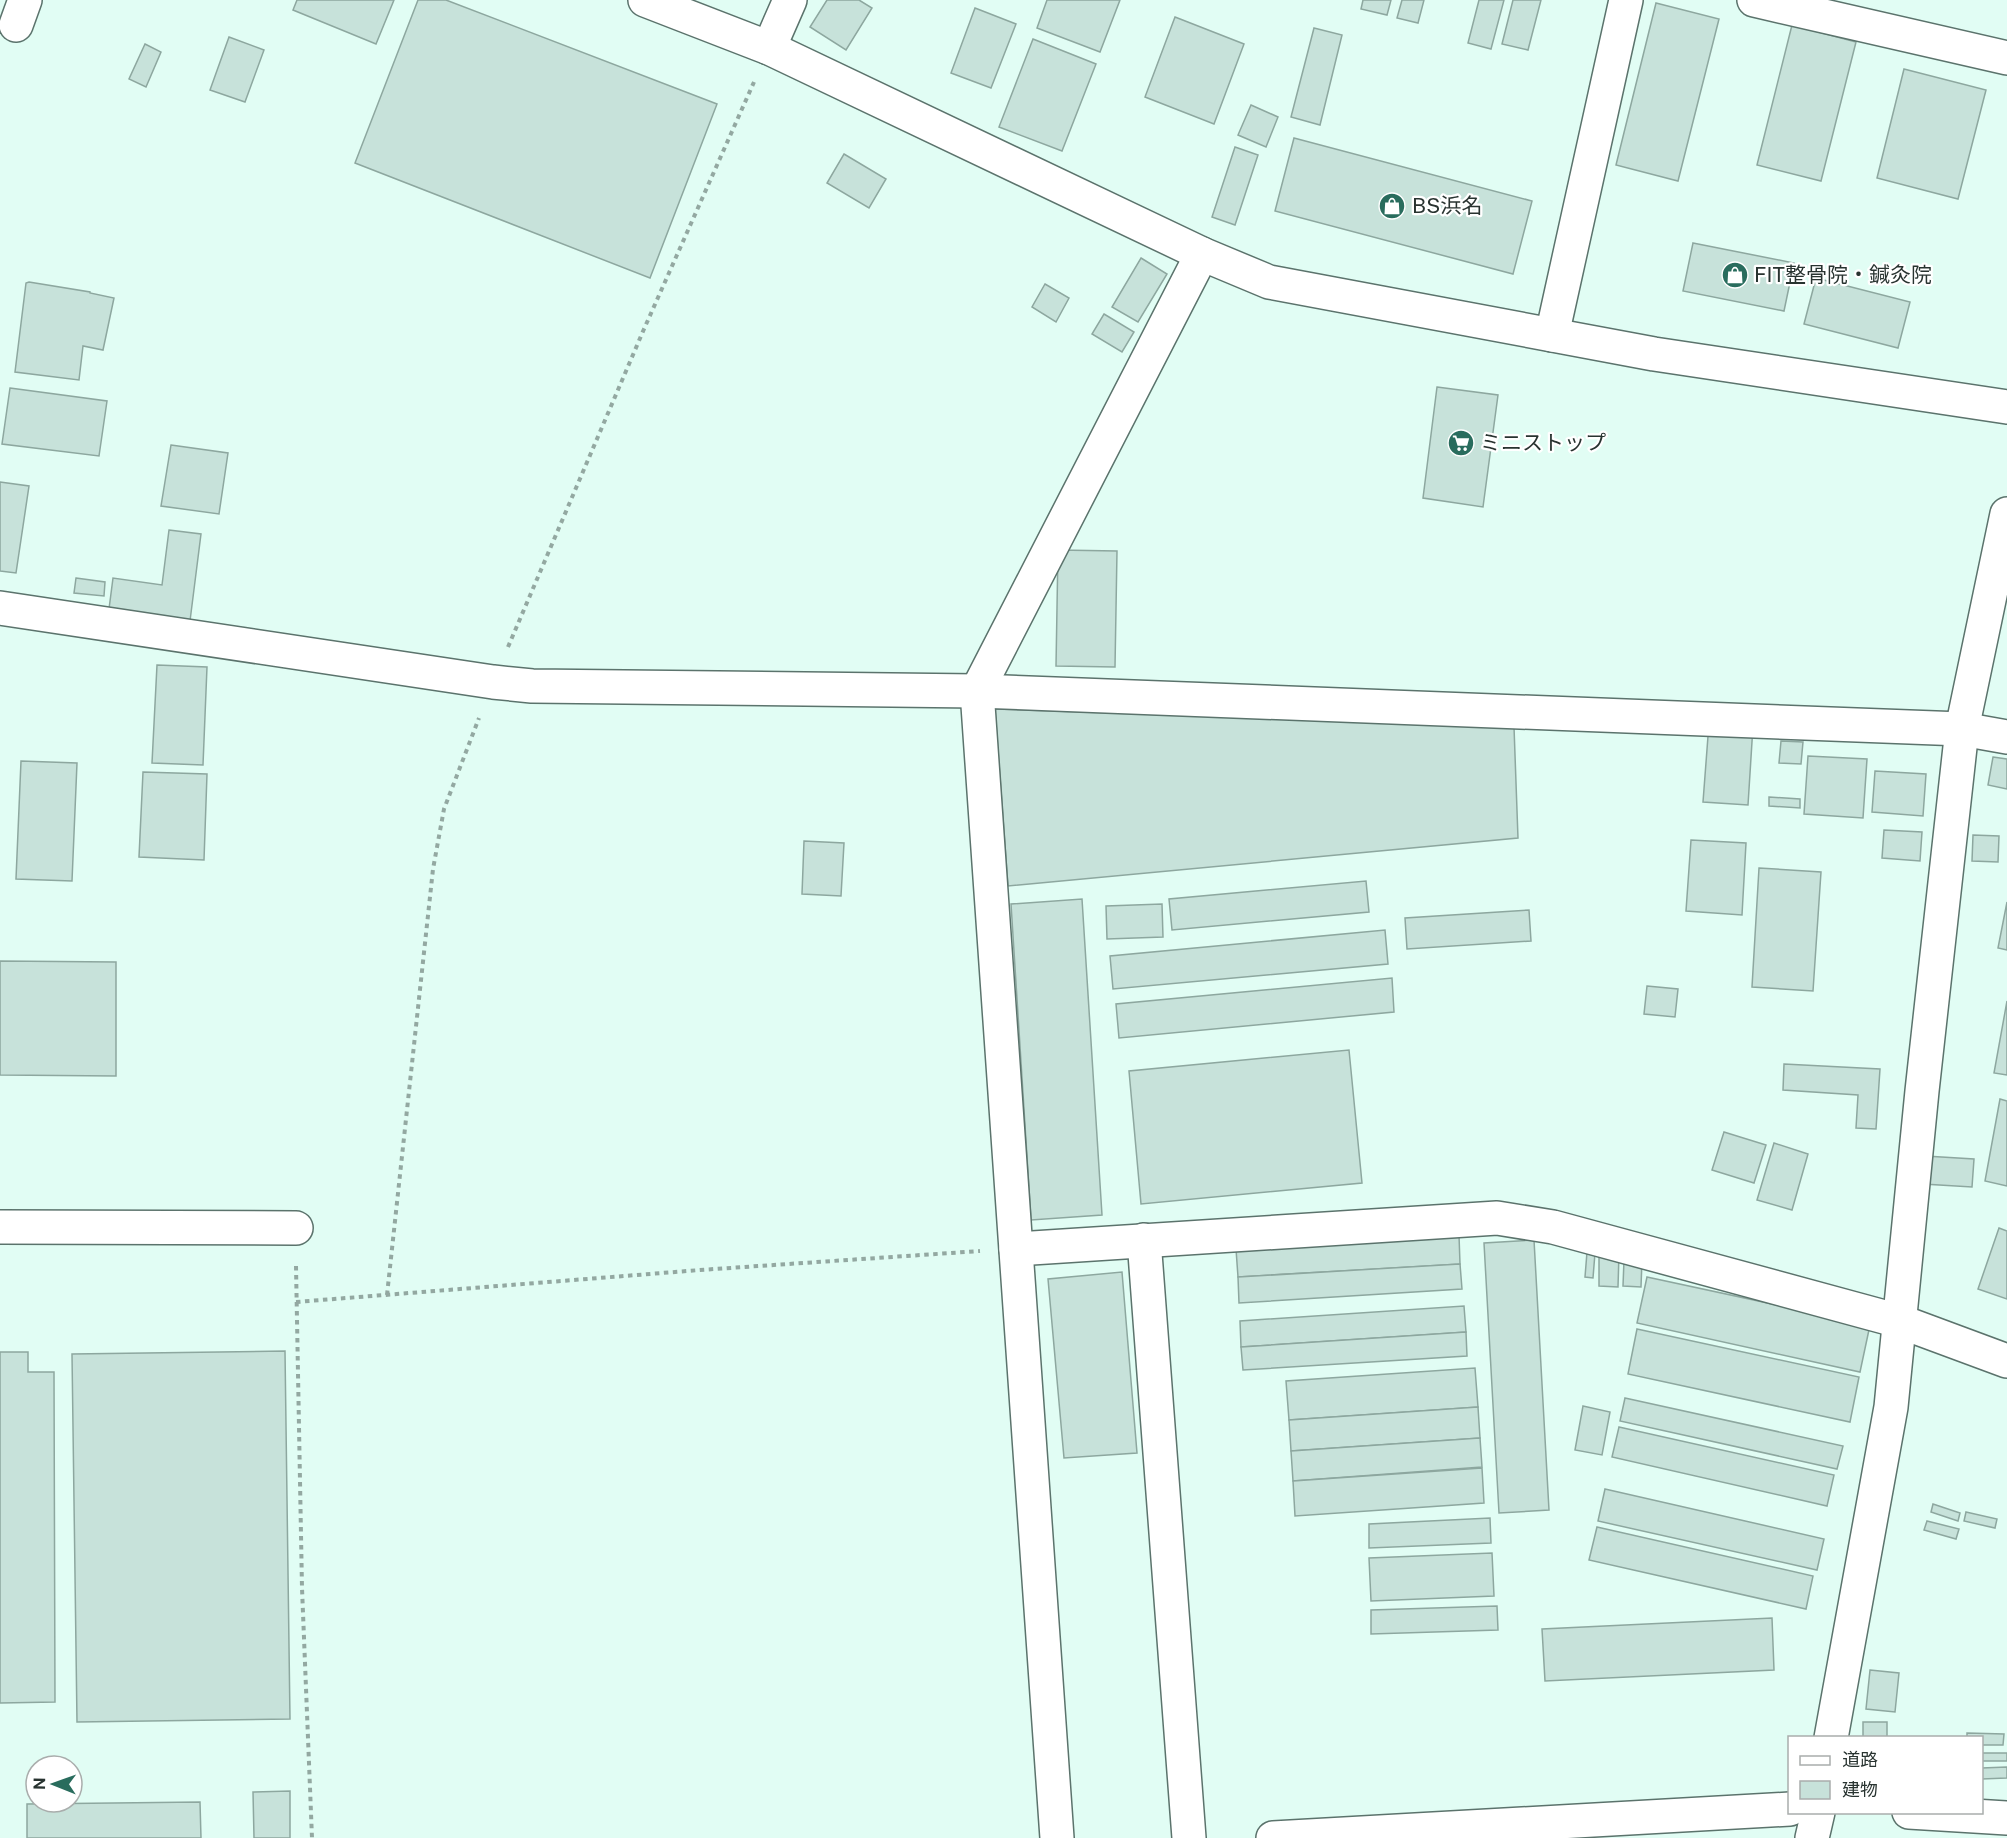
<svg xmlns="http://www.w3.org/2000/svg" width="2007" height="1838" viewBox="0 0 2007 1838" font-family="'Public Sans','Noto Sans JP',sans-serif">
	<rect width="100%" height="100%" fill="#e1fdf4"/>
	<g fill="#c7e2da" stroke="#8da79f" stroke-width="1.5">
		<path d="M297,0H394L376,44L293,10Z"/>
		<path d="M418,0H446L717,104L650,278L355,163Z"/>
		<path d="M827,0H859L872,8L846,50L810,27Z"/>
		<path d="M1047,0H1120L1100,52L1037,28Z"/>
		<path d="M1363,0H1391L1387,15L1361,9Z"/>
		<path d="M1402,0H1424L1418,23L1397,18Z"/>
		<path d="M1479,0H1504L1491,49L1468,43Z"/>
		<path d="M1513,0H1541L1528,50L1502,44Z"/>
		<path d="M1656,3L1719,19L1678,181L1616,165Z"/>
		<path d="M975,8L1016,24L991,88L951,73Z"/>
		<path d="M1175,17L1244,44L1214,124L1145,97Z"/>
		<path d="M1792,25L1856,42L1821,181L1757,165Z"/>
		<path d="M1314,28L1342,35L1320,125L1291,117Z"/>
		<path d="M229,37L264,50L245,102L210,90Z"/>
		<path d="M1033,39L1096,64L1062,151L999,127Z"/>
		<path d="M145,44L161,52L146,87L129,79Z"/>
		<path d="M1904,69L1986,90L1958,199L1877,178Z"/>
		<path d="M1251,105L1278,117L1266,147L1238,135Z"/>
		<path d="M1294,138L1532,201L1513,274L1275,211Z"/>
		<path d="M1235,147L1258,155L1235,225L1212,217Z"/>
		<path d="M844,154L886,179L869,208L827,183Z"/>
		<path d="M1693,243L1794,263L1784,311L1683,291Z"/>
		<path d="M1141,258L1167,274L1138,322L1112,307Z"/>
		<path d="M1816,278L1910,302L1898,348L1804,324Z"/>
		<path d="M29,282L90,292V293L114,298L103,350L83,346L79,380L15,372L26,283Z"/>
		<path d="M1045,284L1069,298L1056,322L1032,307Z"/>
		<path d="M1104,314L1134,332L1122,352L1092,334Z"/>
		<path d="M1437,387L1498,395L1483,507L1423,498Z"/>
		<path d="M10,388L107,401L99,456L2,444Z"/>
		<path d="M171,445L228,453L219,514L161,506Z"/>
		<path d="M0,482L29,486L16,573L0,571Z"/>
		<path d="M169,530L201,534L190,621L109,609L113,578L162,585Z"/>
		<path d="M1058,550L1117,551L1115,667L1056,666Z"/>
		<path d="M76,578L105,582L104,596L74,593Z"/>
		<path d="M157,665L207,667L203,765L152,763Z"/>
		<path d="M995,709L1514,727L1518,838L1008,886Z"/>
		<path d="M1709,723L1753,726L1748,805L1703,802Z"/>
		<path d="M1781,741L1803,742L1801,764L1779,763Z"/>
		<path d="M1808,756L1867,759L1863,818L1804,814Z"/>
		<path d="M1993,757L2007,759V789L1988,785Z"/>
		<path d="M21,761L77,763L72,881L16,879Z"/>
		<path d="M1875,771L1926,774L1923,816L1872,812Z"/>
		<path d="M143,772L207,774L204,860L139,857Z"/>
		<path d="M1769,797L1800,799V808L1769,806Z"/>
		<path d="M1884,830L1922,832L1920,861L1882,858Z"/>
		<path d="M1973,835L1999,836L1998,862L1972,861Z"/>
		<path d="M1691,840L1746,843L1742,915L1686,911Z"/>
		<path d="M804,841L844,843L841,896L802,894Z"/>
		<path d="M1759,868L1821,872L1813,991L1752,987Z"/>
		<path d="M1366,881L1369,912L1172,930L1169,899Z"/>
		<path d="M1082,899L1102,1215L1031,1220L1011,904Z"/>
		<path d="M2007,902V950L1998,948Z"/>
		<path d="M1162,904L1163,937L1107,939L1106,906Z"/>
		<path d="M1529,910L1531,941L1407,949L1405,918Z"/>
		<path d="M1385,930L1388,964L1113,989L1110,956Z"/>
		<path d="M0,961L116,962V1076L0,1075Z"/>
		<path d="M1392,978L1394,1012L1119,1038L1116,1004Z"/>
		<path d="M1647,986L1678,989L1675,1017L1644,1014Z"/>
		<path d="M2007,1001V1075L1994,1073Z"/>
		<path d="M1349,1050L1362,1183L1141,1204L1129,1071Z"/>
		<path d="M1784,1064L1880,1069L1876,1129L1856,1128L1858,1095L1783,1090Z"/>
		<path d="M2000,1099L2007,1101V1186L1985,1181Z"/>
		<path d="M1724,1132L1766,1145L1754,1183L1712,1170Z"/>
		<path d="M1774,1143L1808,1154L1792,1210L1757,1200Z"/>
		<path d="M1925,1156L1974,1159L1972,1187L1923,1184Z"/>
		<path d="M1999,1228L2007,1231V1299L1978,1289Z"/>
		<path d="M1459,1235L1460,1264L1238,1277L1236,1249Z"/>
		<path d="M1534,1240L1549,1510L1499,1513L1484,1243Z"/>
		<path d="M1587,1252L1595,1253L1593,1278L1585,1277Z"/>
		<path d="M1599,1253H1619L1618,1287L1599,1286Z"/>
		<path d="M1624,1260H1642L1641,1287L1623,1286Z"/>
		<path d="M1460,1264L1462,1289L1239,1303L1238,1277Z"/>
		<path d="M1122,1272L1137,1453L1064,1458L1048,1279Z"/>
		<path d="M1647,1277L1870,1325L1860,1372L1637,1323Z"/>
		<path d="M1464,1306L1466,1332L1241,1347L1240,1321Z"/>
		<path d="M1637,1329L1859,1377L1850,1422L1628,1374Z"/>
		<path d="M1466,1332L1467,1356L1243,1370L1241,1347Z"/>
		<path d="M285,1351L290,1719L77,1722L72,1354Z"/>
		<path d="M0,1352H28V1372H54L55,1702L0,1703Z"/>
		<path d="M1475,1368L1478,1407L1289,1420L1286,1381Z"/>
		<path d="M1625,1398L1843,1446L1837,1469L1620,1421Z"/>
		<path d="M1583,1406L1610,1412L1602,1455L1575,1450Z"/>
		<path d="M1478,1407L1480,1438L1291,1451L1289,1420Z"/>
		<path d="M1619,1427L1834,1475L1827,1506L1612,1457Z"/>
		<path d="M1480,1438L1482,1467L1293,1481L1291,1451Z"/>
		<path d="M1482,1468L1484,1503L1295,1516L1293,1481Z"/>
		<path d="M1605,1489L1824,1539L1817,1570L1598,1521Z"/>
		<path d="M1933,1504L1960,1513L1958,1521L1931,1512Z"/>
		<path d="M1966,1512L1997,1519L1995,1528L1964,1521Z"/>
		<path d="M1490,1518L1491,1543L1369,1548V1524Z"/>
		<path d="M1927,1521L1959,1529L1956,1539L1924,1530Z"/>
		<path d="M1597,1527L1813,1576L1806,1609L1589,1560Z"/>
		<path d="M1492,1553L1494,1596L1371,1601L1369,1558Z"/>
		<path d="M1497,1606L1498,1630L1371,1634V1610Z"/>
		<path d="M1772,1618L1774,1670L1545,1681L1542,1629Z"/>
		<path d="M1870,1670L1899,1673L1895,1712L1866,1709Z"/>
		<rect x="1863" y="1722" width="24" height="16"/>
		<path d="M1967,1733L2004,1734L2003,1745H1982V1738H1967Z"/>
		<rect x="1982" y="1753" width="25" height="8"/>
		<path d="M2007,1767V1778L1982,1779V1768Z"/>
		<path d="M290,1791V1838H254L253,1792Z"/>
		<path d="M200,1802L201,1838H27V1804Z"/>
	</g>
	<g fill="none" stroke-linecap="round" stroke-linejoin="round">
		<defs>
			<g id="minor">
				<path d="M645,0L769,48L1202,254L1269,282L1654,354L2007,407"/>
				<path d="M1754,0L2007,58"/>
				<path d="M16,25L25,0"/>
				<path d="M769,48L790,0"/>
				<path d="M1552,335L1626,0"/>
				<path d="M0,608L493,682L532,686L977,691L1962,729L2007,737"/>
				<path d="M0,1227L296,1228"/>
				<path d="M1144,1240L1189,1838"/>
				<path d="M1016,1249L1497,1218L1553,1227L1899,1321L2007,1361"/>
				<path d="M1831,1738L1891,1407L1922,1091L1962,729L2007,514"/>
				<path d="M1909,1812L2007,1818"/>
				<path d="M1057,1838L977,691L1202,254"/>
				<path d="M1273,1838L1790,1809"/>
				<path d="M1812,1838L1818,1812"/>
			</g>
		</defs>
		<use href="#minor" stroke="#5b736c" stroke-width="36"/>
		<g stroke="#93a8a1" stroke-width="4" stroke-dasharray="4.5 4.5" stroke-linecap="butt">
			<path d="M508,647L644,329L754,82"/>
			<path d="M296,1266L302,1588L312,1838"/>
			<path d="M387,1295L433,869L444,809L479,718"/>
			<path d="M296,1302L700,1270L980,1251"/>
		</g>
		<use href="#minor" stroke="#fff" stroke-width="33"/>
	</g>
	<defs>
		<symbol id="shop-disc" viewBox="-11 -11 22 22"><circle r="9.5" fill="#296c5d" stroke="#fff"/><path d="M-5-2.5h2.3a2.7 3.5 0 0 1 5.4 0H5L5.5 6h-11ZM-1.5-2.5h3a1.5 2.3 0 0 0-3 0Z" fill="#fff"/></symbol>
		<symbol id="supermarket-disc" viewBox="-11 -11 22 22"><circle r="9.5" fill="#296c5d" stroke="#fff"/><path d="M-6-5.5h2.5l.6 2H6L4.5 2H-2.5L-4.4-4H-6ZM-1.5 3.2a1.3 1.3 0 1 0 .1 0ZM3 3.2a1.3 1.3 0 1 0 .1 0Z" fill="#fff"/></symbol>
	</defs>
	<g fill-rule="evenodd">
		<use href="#shop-disc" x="1377" y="191" width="30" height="30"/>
		<use href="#shop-disc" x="1720" y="260" width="30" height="30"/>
		<use href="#supermarket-disc" x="1446" y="428" width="30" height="30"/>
	</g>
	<g text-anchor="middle" stroke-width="4.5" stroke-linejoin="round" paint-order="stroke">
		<g font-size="21" fill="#283330" stroke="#fff" text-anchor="start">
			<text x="1412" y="213">BS浜名</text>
			<text x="1754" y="282">FIT整骨院・鍼灸院</text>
			<text x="1480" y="450">ミニストップ</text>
		</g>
	</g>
	<rect x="1788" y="1736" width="195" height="78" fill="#ffffff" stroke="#a9adac" stroke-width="1.5"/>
	<rect x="1800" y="1756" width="30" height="9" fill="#ffffff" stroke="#a9adac" stroke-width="1.5"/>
	<text x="1842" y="1766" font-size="18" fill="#283330">道路</text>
	<rect x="1800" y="1781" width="30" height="18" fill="#c7e2da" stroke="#a9adac" stroke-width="1.5"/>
	<text x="1842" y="1796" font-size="18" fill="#283330">建物</text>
	<g transform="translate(54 1784) rotate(271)"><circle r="28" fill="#ffffff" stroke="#a9adac" stroke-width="1.5"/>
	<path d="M0-4.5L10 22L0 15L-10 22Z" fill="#296c5d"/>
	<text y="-9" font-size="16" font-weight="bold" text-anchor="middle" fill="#283330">N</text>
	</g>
</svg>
